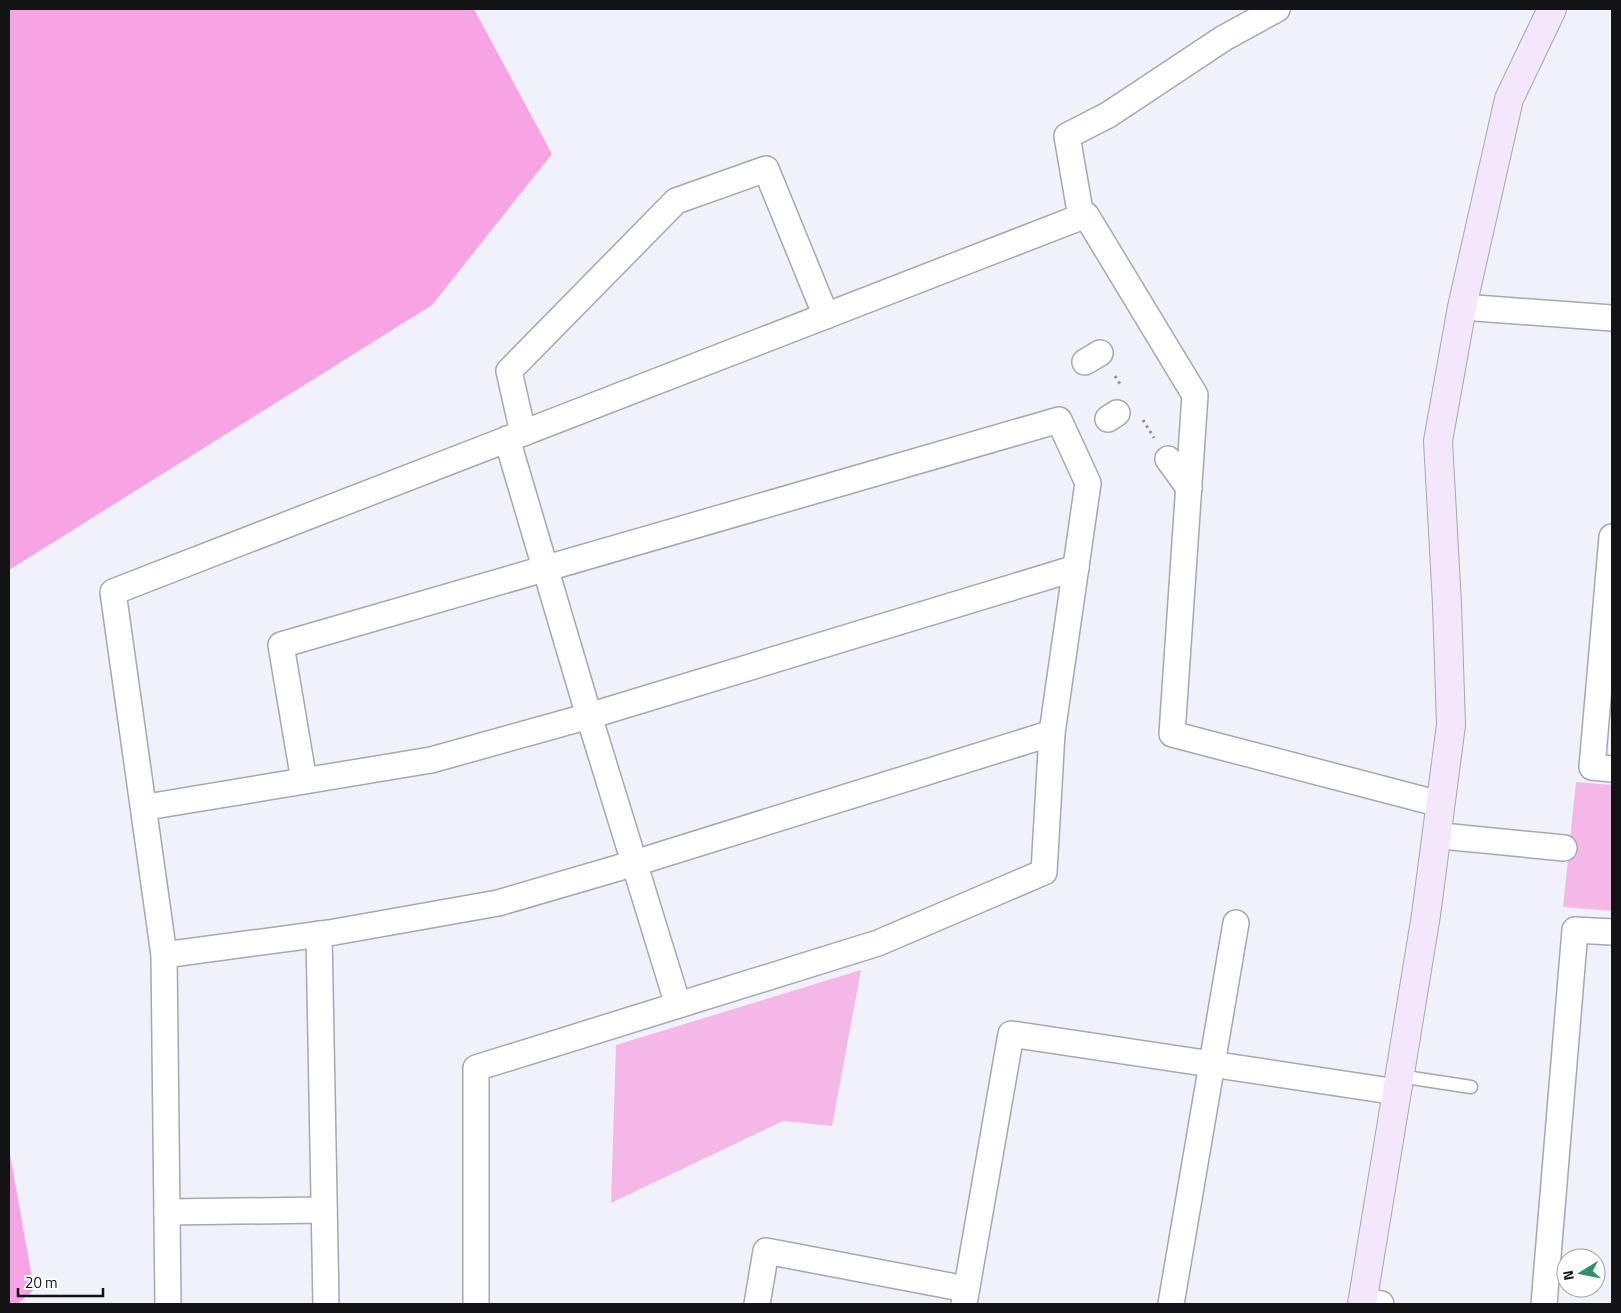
<svg xmlns="http://www.w3.org/2000/svg" width="1621" height="1313" viewBox="0 0 1621 1313" font-family="'Titillium Web',sans-serif">
	<rect width="100%" height="100%" fill="#f1f1fa"/>
	<g fill="#f5b8e6">
		<path d="M1576,782L1612,785V911L1563,907Z"/>
		<path d="M861,970L832,1126L783,1121L611,1203L616,1045Z"/>
	</g>
	<g fill="#f7a3e4">
		<path d="M9,9H474L552,154L432,305L9,570Z"/>
		<path d="M9,1149L34,1290L17,1304H9Z"/>
	</g>
	<g fill="none" stroke-linecap="round" stroke-linejoin="round">
		<defs>
			<path id="lane" d="M1399,1076L1471,1087"/>
			<g id="street">
				<path d="M1081,217L1067,136L1108,115L1224,38L1277,9"/>
				<path d="M1462,307L1612,318"/>
				<path d="M1085,362L1100,353"/>
				<path d="M1108,419L1117,413"/>
				<path d="M523,433L509,371L676,201L766,169L826,316"/>
				<path d="M507,439L589,716L678,1005"/>
				<path d="M1168,459L1189,488"/>
				<path d="M1612,537L1592,767L1612,769"/>
				<path d="M304,781L281,645L1059,420L1088,483L1052,733L1044,872L878,943L476,1068V1304"/>
				<path d="M153,806L431,760L589,716L1076,568"/>
				<path d="M1452,837L1564,848"/>
				<path d="M319,934L326,1304"/>
				<path d="M164,955L329,933L498,903L635,863L1052,733"/>
				<path d="M167,1212L324,1210"/>
				<path d="M1362,1302L1381,1304"/>
				<path d="M168,1304L164,955L113,592L1086,215L1195,395L1172,734L1440,804"/>
				<path d="M757,1304L766,1251L966,1289"/>
				<path d="M964,1304L1011,1034L1397,1092"/>
				<path d="M1171,1304L1236,923"/>
				<path d="M1544,1304L1575,930L1612,932"/>
			</g>
			<path id="secondary" d="M1362,1304L1426,915L1451,725L1447,604L1438,441L1462,307L1509,99L1552,9"/>
		</defs>
		<use href="#lane" stroke="#a7a7af" stroke-width="15"/>
		<use href="#street" stroke="#a7a7af" stroke-width="28"/>
		<use href="#secondary" stroke="#a7a7af" stroke-width="30"/>
		<g stroke="#929299" stroke-width="3" stroke-dasharray="2.5 4" stroke-linecap="butt">
			<path d="M1115,376L1122,387"/>
			<path d="M1143,420L1154,438"/>
		</g>
		<use href="#lane" stroke="#fff" stroke-width="12"/>
		<use href="#street" stroke="#fff" stroke-width="25"/>
		<use href="#secondary" stroke="#f3e7fb" stroke-width="28"/>
	</g>
	<rect width="1621" height="1313" fill="none" stroke="#131316" stroke-width="20"/>
	<g transform="translate(1581 1273) rotate(260)"><circle r="24" fill="#ffffff" stroke="#a1a1a2"/>
	<path d="M0-4L9 19L0 12L-9 19Z" fill="#328f67"/>
	<text y="-8" font-size="14" font-weight="bold" text-anchor="middle" fill="#131316">N</text>
	</g>
	<path d="M18 1288v8h85v-8" fill="none" stroke="#131316" stroke-width="2.5"/>
	<text x="25" y="1288" font-size="15" fill="#131316" stroke="#ffffff" stroke-width="4" paint-order="stroke">20 m</text>
</svg>
